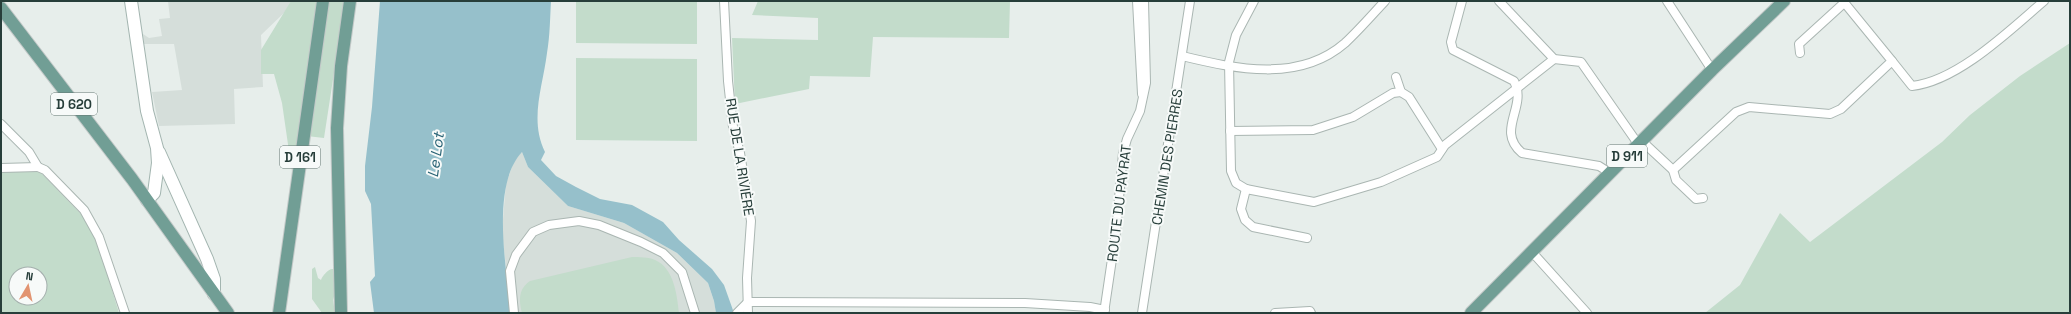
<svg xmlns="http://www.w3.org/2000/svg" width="2071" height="314" viewBox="0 0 2071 314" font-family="'Space Grotesk',sans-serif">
	<rect width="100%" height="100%" fill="#e7eeeb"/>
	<g fill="#d5deda">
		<path d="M168,1H291L286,11L261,35L263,87L234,89L235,124L159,126L152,92L182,90L174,44H144L143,34L149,38L162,36L159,19L170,18Z"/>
		<path d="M522,152L528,167L568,206L624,223L677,253L708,283L714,301L716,313H511L502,231L506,183L515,159Z"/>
	</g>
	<g fill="#c3dccb" fill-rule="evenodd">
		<path d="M291,1H345L324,138L298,135L292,172L282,103L274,74H261V50Z"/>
		<path d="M576,1H697V44L576,43Z"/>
		<path d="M758,1H1010L1009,38L873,37L870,77L810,76L809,89L735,104L732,38L818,40V18L752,15Z"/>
		<path d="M2070,43V313H1705L1740,285L1780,213L1810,242L1942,142L1970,115L2020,76Z"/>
		<path d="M576,58L697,59V141L576,140Z"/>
		<path d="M1,172H40L81,214L92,230L97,240L119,313H1ZM16,274H40V298H16Z"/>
		<path d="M632,257C639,257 649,257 655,260C674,268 677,295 679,313H522C519,301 518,289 530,281Z"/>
		<path d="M315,267L318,278L321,280C322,276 329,268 333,269L336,290L333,300L335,313H322L312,299V269Z"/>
	</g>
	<path fill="#96c0cb" d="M380,1H551C550,18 550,36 547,53C543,86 529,120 545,152L541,160L556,176L576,187L600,199L632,205L663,222L679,240L712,269L724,285L734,313H716L714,301L708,283L677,253L624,223L568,206L528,167L522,152C490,186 507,271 511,313H374L370,282L375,276L371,204L365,191V166L372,107Z"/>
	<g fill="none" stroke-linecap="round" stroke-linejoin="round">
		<defs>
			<g id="street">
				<path d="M724,1L728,81L733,127L740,153L751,221L747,278L748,313"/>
				<path d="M1137,1L1142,94"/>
				<path d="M1254,1L1236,35L1229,62L1231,171L1236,183L1246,189L1314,202L1381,182L1437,157L1445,145L1554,59"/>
				<path d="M1462,1L1451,42L1453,50L1514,81C1528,107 1495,130 1522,153L1599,166L1610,173"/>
				<path d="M1499,1L1554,59L1581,62L1636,141L1645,144L1673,170L1736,112L1749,107L1830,114L1841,109L1892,61L1843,1"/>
				<path d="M1667,1L1712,70"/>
				<path d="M1800,53L1799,44L1844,3"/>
				<path d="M1182,56C1236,69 1299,83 1345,43C1359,30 1372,15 1385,1"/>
				<path d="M1892,61L1912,86C1958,81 2010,30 2044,1"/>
				<path d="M1396,77L1401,92L1409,97L1442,149"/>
				<path d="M1,124L29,152L38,167L45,170L84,210L99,237L125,313"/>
				<path d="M1230,131L1313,130L1353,117L1393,93L1401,92"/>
				<path d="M1,168L38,167"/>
				<path d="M1673,170L1676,180L1696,199L1703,198"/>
				<path d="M1246,189L1241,209L1245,220L1253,227L1307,238"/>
				<path d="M1532,252L1587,313"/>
				<path d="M748,302L1025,303L1090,307L1105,310"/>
				<path d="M514,313L510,271L516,255L533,232L549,225L579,221L599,225L641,242L663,253L682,272L695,313"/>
				<path d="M737,313L748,302"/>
				<path d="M1104,313L1116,232L1123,153L1127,139L1140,111L1146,83L1144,1"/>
				<path d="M1142,313L1190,1"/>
				<path d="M1275,313L1310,311L1311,313"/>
			</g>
			<g id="secondary">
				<path d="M131,1L147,111L157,148L158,163L154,193L147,200"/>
				<path d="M159,152L207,259L214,279V294"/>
			</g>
			<g id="primary">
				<path d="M1,8L132,179L228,313"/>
				<path d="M279,313L323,1"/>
				<path d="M341,313L337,128L341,66L350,1"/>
				<path d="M1471,313L1712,70L1784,1"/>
			</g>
		</defs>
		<use href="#street" stroke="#aab6b2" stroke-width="10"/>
		<use href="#secondary" stroke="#a3b5b0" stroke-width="14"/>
		<use href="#primary" stroke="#c3c9c8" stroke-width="14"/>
		<use href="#street" stroke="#fff" stroke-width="8"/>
		<use href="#secondary" stroke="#fff" stroke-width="12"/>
		<use href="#primary" stroke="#719e95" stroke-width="12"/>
	</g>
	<g text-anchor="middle" stroke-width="4" stroke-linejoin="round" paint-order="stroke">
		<g fill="#f7faf9" stroke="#657673" stroke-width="1">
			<rect x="51" y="93" width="46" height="22" rx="3"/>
			<rect x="1607" y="145" width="40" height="22" rx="3"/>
			<rect x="280" y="146" width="40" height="22" rx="3"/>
		</g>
		<g font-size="13" font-weight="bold" fill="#273e3a">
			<text x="74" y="109">D 620</text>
			<text x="1627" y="161">D 911</text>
			<text x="300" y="162">D 161</text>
		</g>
		<g font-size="14" fill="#273e3a" stroke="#f7faf9">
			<text transform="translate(740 157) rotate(81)" y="5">RUE DE LA RIVIÈRE</text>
			<text transform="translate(1167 157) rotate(-81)" y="5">CHEMIN DES PIERRES</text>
			<text transform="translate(1119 203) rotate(-83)" y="5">ROUTE DU PAYRAT</text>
		</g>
		<g font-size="15" font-style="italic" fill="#286274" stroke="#f7faf9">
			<text transform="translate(436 155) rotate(-82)" y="5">Le Lot</text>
		</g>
	</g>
	<rect width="2071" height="314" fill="none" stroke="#273e3a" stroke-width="4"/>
	<g transform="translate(28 286) rotate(9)"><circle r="19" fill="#f7faf9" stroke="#a4afad"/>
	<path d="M0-3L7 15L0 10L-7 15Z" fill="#e29471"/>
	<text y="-6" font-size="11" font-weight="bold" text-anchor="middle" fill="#273e3a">N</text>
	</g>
</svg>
